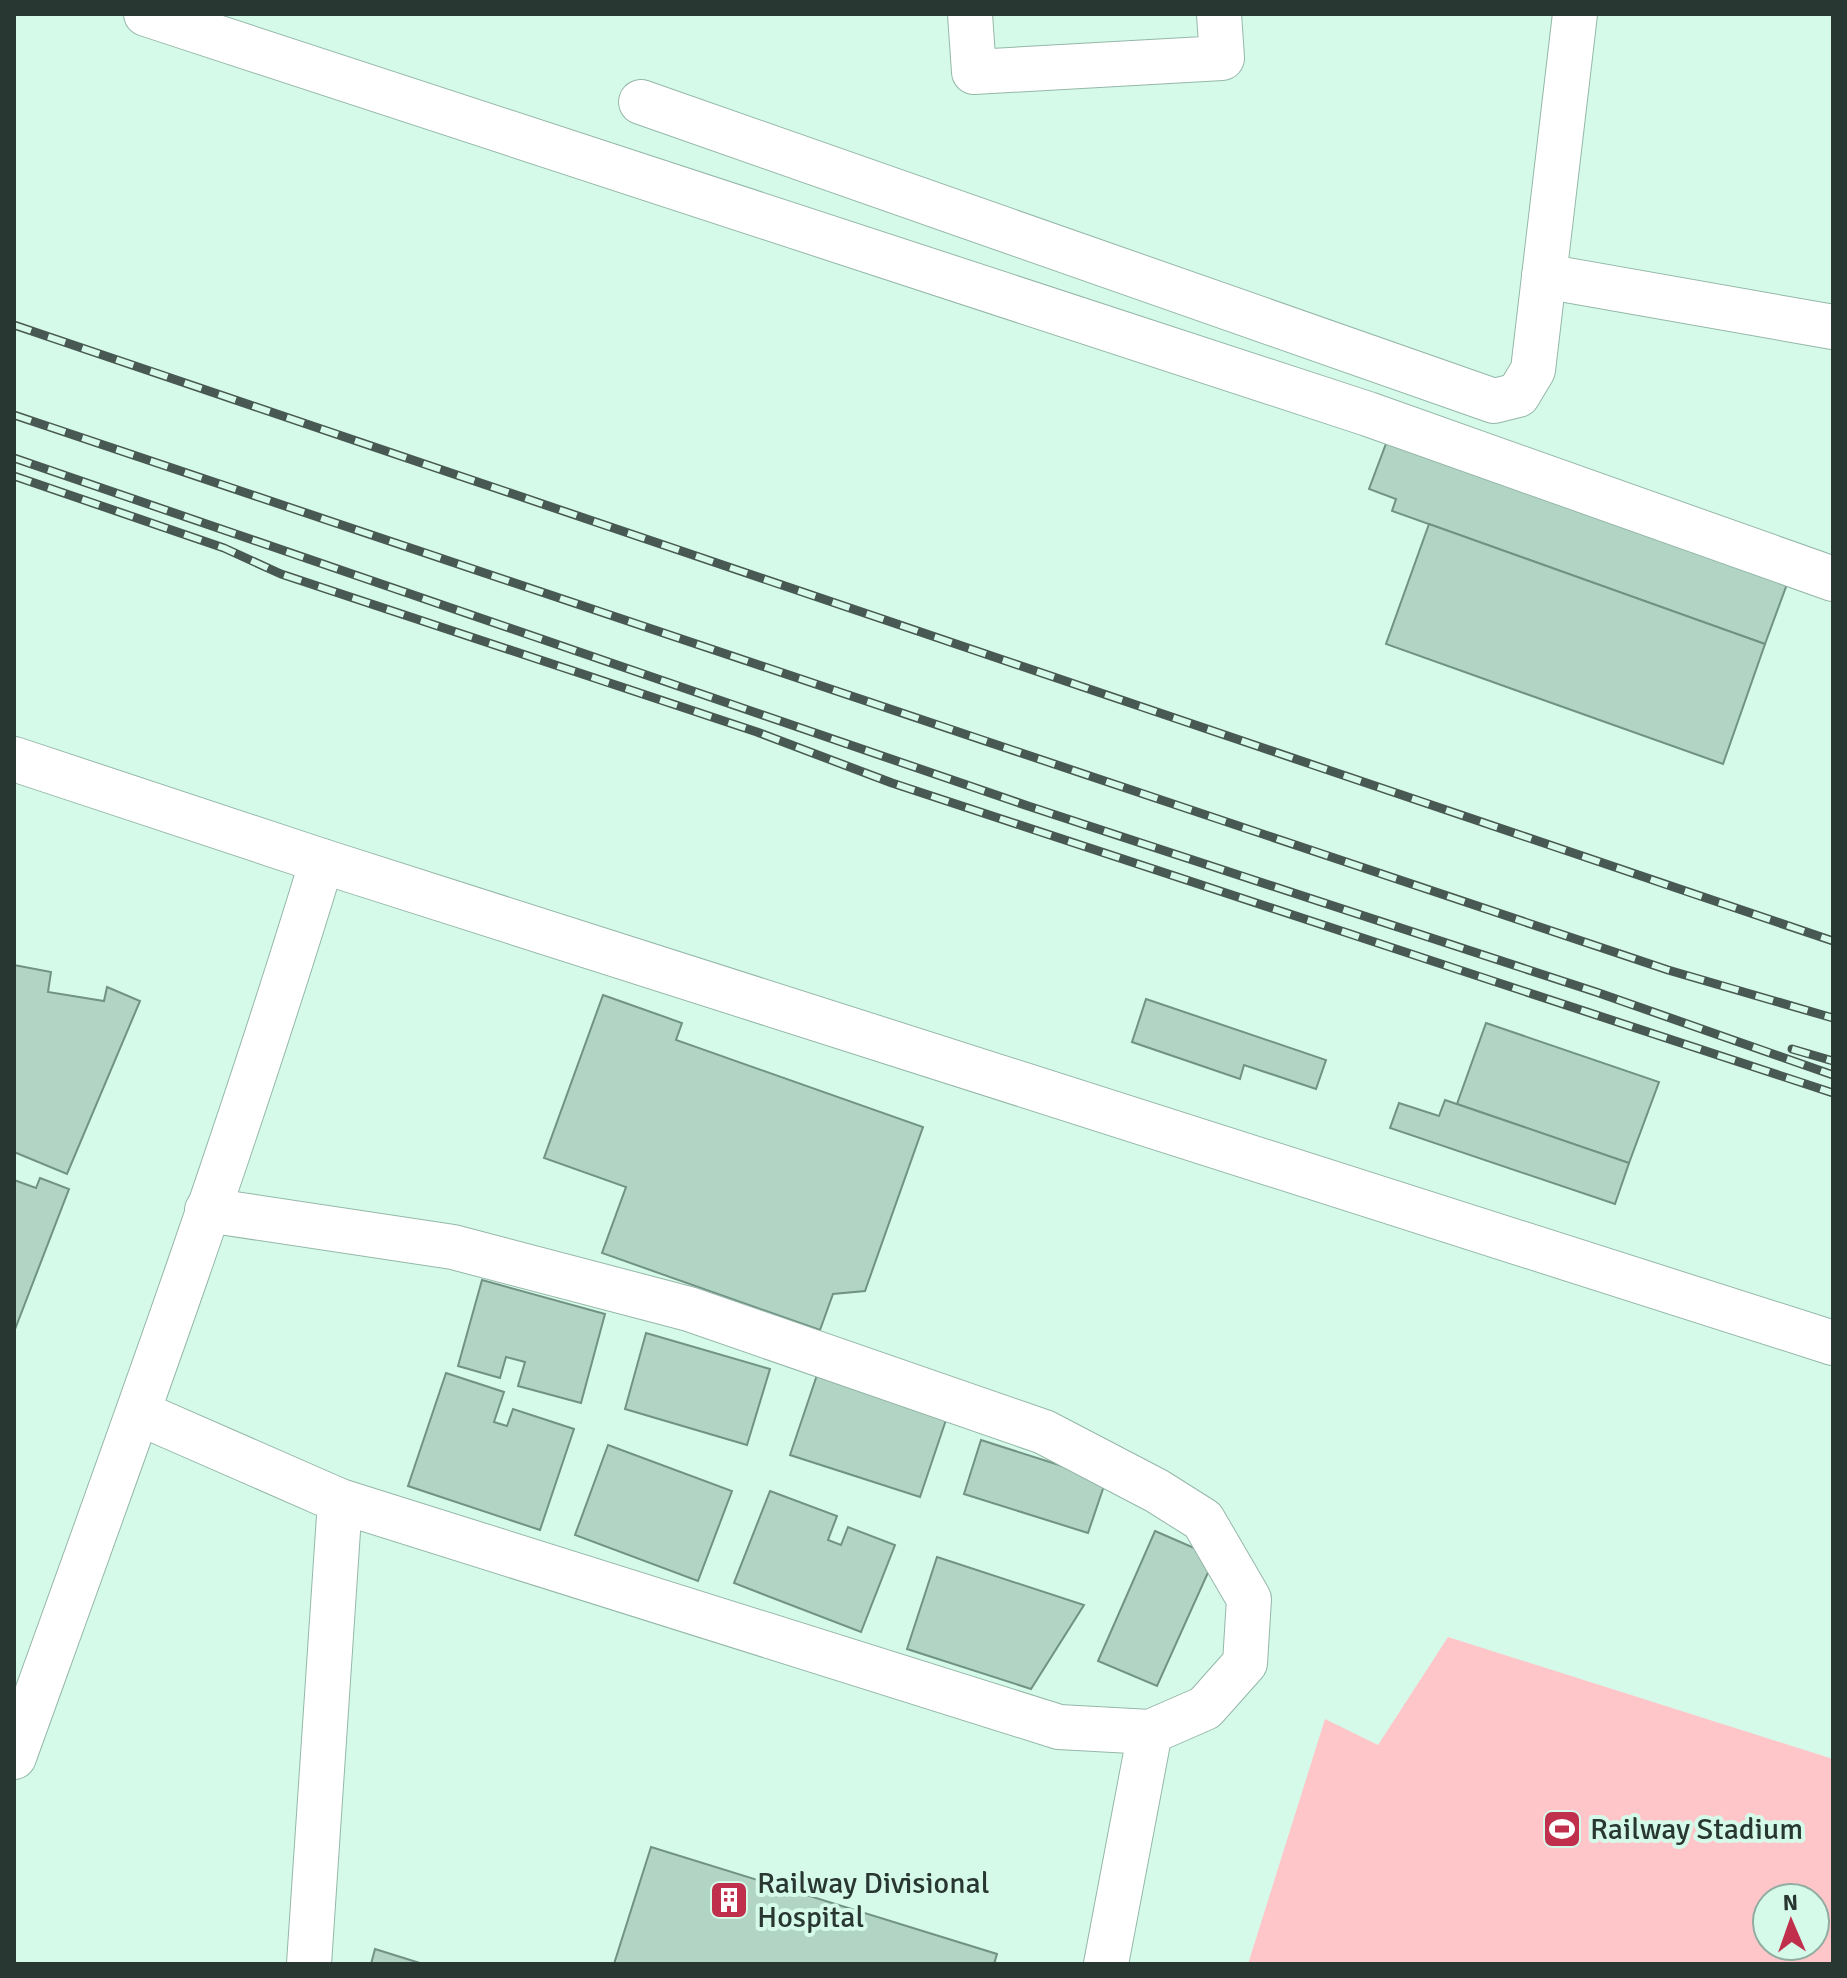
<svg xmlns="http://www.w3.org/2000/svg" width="1847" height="1978" viewBox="0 0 1847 1978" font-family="Signika,sans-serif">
	<rect width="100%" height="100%" fill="#d6faea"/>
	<path fill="#ffc6ca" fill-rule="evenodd" d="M1448,1637L1833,1759V1964H1248L1325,1719L1378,1745ZM1767,1898H1815V1946H1767Z"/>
	<g fill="#b1d4c5" stroke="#719284" stroke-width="2">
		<path d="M1387,441L1787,584L1765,644L1392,511L1396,499L1369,489Z"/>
		<path d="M1429,524L1765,644L1723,764L1386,644Z"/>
		<path d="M14,965L51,972L48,992L104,1001L107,987L140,1001L67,1174L14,1152Z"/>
		<path d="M603,995L682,1023L676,1040L923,1127L865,1291L833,1294L820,1330L602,1253L626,1187L544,1158Z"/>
		<path d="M1146,999L1326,1060L1316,1089L1244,1065L1240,1079L1132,1042Z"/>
		<path d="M1486,1023L1659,1082L1629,1163L1457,1104Z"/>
		<path d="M1445,1100L1629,1163L1615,1204L1390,1128L1399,1103L1439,1116Z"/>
		<path d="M40,1178L69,1189L14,1332V1180L36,1188Z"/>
		<path d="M482,1280L605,1314L581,1403L518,1386L525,1362L506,1357L500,1378L458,1366Z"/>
		<path d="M646,1333L770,1369L747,1445L625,1409Z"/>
		<path d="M446,1373L504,1392L494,1422L507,1426L513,1409L574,1429L540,1530L408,1486Z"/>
		<path d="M817,1375L947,1417L920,1497L790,1455Z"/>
		<path d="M981,1440L1106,1480L1088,1533L964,1494Z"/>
		<path d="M608,1445L732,1491L698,1581L575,1535Z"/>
		<path d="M770,1491L837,1516L828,1540L841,1545L848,1527L895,1545L861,1632L734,1583Z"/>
		<path d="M1155,1531L1215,1557L1157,1686L1098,1661Z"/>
		<path d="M937,1557L1084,1605L1031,1689L907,1649Z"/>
		<path d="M651,1847L997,1954L994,1964H614Z"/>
		<path d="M375,1949L423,1964H371Z"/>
	</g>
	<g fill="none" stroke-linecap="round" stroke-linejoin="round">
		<defs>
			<g id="minor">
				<path d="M146,14L1368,414L1833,579"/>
				<path d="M970,14L974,72L1222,58L1219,14"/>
				<path d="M641,102L1494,401L1518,395L1533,370L1575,14"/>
				<path d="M1544,276L1833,327"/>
				<path d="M14,759L322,861L1833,1343"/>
				<path d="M139,1413L340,1501L1059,1727L1150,1732L1205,1708L1245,1663L1249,1599L1203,1520L1157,1491L1044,1432L689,1309L453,1247L207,1210"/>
				<path d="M14,1757C121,1460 230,1163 322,861"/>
				<path d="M309,1964L340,1501"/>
				<path d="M1106,1964L1150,1732"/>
			</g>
		</defs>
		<use href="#minor" stroke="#95b7a9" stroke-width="46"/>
		<use href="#minor" stroke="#fff" stroke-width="44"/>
		<defs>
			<g id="rail">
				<path d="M14,325L1833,941"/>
				<path d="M14,415L1668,970L1833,1018"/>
				<path d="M14,458L1028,806L1596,992L1833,1075"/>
				<path d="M14,476L224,548L281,574L757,732L892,783L1833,1093"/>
				<path d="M1792,1049L1833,1061"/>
			</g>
		</defs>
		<use href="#rail" stroke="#475952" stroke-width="9"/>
		<use href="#rail" stroke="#d6faea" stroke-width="6" stroke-dasharray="18" stroke-linecap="butt"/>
	</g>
	<defs>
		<symbol id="stadium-square" viewBox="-11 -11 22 22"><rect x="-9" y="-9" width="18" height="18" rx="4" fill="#c0304d" stroke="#d6faea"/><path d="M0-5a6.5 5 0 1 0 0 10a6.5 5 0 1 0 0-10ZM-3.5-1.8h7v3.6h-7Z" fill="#fff"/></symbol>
		<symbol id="building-square" viewBox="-11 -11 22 22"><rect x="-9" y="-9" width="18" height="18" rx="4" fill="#c0304d" stroke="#d6faea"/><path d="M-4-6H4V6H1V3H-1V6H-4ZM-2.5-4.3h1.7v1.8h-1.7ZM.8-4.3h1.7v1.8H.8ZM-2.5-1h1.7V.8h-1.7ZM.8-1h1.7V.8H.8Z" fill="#fff"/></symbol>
	</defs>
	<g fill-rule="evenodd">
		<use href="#stadium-square" x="1540" y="1807" width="44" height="44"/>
		<use href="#building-square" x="707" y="1878" width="44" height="44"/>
	</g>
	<g text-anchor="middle" stroke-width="8" stroke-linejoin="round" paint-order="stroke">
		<g font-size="30" fill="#293732" stroke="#d6faea" text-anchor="start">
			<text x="1590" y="1839">Railway Stadium</text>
			<text x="757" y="1893">Railway Divisional<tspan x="757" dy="34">Hospital</tspan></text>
		</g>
	</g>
	<rect width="1847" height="1978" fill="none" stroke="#293732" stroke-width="32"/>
	<g transform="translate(1791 1922) rotate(358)"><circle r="38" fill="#d6faea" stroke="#91aca0" stroke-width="2"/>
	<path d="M0-6L14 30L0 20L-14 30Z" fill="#c0304d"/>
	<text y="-12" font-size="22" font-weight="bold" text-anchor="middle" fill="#293732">N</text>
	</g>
</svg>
